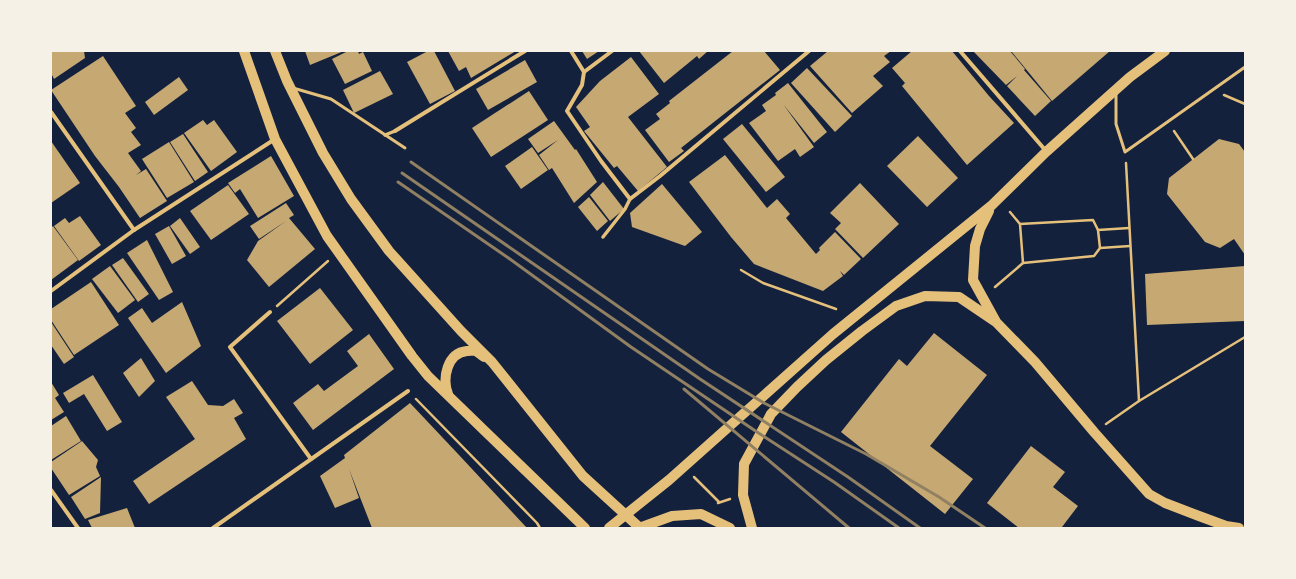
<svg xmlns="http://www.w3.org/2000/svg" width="1296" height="579" viewBox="0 0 1296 579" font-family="Mulish,sans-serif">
	<rect width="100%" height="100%" fill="#14213d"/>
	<g fill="#c6a872">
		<path d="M51,51H84L85,58L54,79L51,73Z"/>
		<path d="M305,51H344L310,65Z"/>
		<path d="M348,51H358L359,54L363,52L372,71L345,84L332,59Z"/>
		<path d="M428,51H434L455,91L430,104L407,62Z"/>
		<path d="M448,51H516L471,78L466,67L459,71Z"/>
		<path d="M582,51H599L587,59Z"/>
		<path d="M639,51H708L699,59L697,56L664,83Z"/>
		<path d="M733,51H764L780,70L681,148L684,151L669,162L645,130L660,119L656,114L670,103L669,101Z"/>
		<path d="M828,51H891L884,56L890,62L873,76L883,86L852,113L810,66Z"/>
		<path d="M912,51H952L989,96L1014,123L967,165L902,86L905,83L892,68Z"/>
		<path d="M973,51H1010L1025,69L1024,70L1051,101L1035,116L1007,86L1017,76L1006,85Z"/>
		<path d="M1011,51H1110L1052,101Z"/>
		<path d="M103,56L136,106L125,113L136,128L131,132L141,145L128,153L141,171L136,175L146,169L167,201L140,218L119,187L95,156L51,90Z"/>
		<path d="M631,57L659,94L628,117L667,167L638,191L617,166L614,168L584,131L590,127L576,107L600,81Z"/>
		<path d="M525,60L537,82L488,110L476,89Z"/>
		<path d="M807,68L852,116L835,132L791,83Z"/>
		<path d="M380,71L393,94L354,113L343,90Z"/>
		<path d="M179,77L188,90L154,115L145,102Z"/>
		<path d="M788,83L827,132L814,143L783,104L814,147L800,157L795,149L778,161L749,123L766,111L762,105L776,95L775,93Z"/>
		<path d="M529,91L548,120L491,157L472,128Z"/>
		<path d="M203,120L207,125L214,120L237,152L211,171L184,133Z"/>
		<path d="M554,121L575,150L576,149L597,182L574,203L552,168L549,170L539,155L558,140L538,153L528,139Z"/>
		<path d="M742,124L785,177L766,192L723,139Z"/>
		<path d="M183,134L208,172L195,181L170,142Z"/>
		<path d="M918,136L958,178L927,207L887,166Z"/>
		<path d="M1219,139L1239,144L1245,152V255L1234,239L1220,248L1205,242L1167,194L1169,178Z"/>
		<path d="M51,141L80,183L51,203Z"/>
		<path d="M169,142L194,182L167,198L142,159Z"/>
		<path d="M532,147L548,170L521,189L505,166Z"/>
		<path d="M725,155L767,208L777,199L790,214L786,218L816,254L820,250L819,248L835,232L861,259L844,275L840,271L843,276L823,291L754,264L731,237L689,182Z"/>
		<path d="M271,156L294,196L258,218L240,189L235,193L228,183Z"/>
		<path d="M603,182L624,209L610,221L590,195Z"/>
		<path d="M860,183L899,224L863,258L835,229L841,223L830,213Z"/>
		<path d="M662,184L702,232L685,246L632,227L630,213Z"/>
		<path d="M228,185L249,214L211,240L190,211Z"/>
		<path d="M589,197L608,221L597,231L578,207Z"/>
		<path d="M286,203L294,215L289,218L315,249L269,287L247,260L258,241L286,221L259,239L250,226Z"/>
		<path d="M80,216L101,245L79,261L54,226L65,218L69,223Z"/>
		<path d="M180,218L200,247L190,254L170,226Z"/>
		<path d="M53,226L78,260L51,280V228Z"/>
		<path d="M169,226L186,256L172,264L155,234Z"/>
		<path d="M147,240L173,292L159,300L127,253Z"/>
		<path d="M123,258L149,294L138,302L112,265Z"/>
		<path d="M110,266L135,300L118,313L92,279Z"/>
		<path d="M1245,266V321L1147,325L1145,274Z"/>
		<path d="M91,282L119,325L74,355L51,320V309Z"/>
		<path d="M320,288L353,330L310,364L277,321Z"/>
		<path d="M182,302L201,346L166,373L128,318L142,308L152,323Z"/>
		<path d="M51,322L74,357L64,364L51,345Z"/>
		<path d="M934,333L987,375L930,446L973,479L945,514L841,432L899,359L907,366Z"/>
		<path d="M369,334L394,369L313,430L293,403L318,384L324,391L358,366L347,351Z"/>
		<path d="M141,358L155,381L139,397L123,373Z"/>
		<path d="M93,375L122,422L107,431L84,394L69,403L63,393Z"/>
		<path d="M192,381L208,405L223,406L234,399L243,413L234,418L246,439L149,504L133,481L195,439L166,397Z"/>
		<path d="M51,382L59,395L55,398L64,412L51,420Z"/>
		<path d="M410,403L459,455L527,528H372L349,469L359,498L335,508L320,476L345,458L344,455Z"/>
		<path d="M66,416L81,441L51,460V426Z"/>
		<path d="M82,441L98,460L96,467L100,476L69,495L51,468V462Z"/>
		<path d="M1031,446L1065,472L1053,487L1078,506L1062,527L1064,528H1019L987,503Z"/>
		<path d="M101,477L100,513L85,519L71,497Z"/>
		<path d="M127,508L135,528H92L88,520Z"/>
	</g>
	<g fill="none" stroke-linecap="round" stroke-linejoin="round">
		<g stroke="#e5c07b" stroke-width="2.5">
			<path d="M1224,95L1245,104"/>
			<path d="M1174,131L1193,159"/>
			<path d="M1010,212L1020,224"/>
			<path d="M1098,230L1100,248"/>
			<path d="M1023,263L1094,256L1100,248L1130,246"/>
			<path d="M741,270L763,283L836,309"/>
			<path d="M995,287L1023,263L1020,224L1093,220L1098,230L1129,228"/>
			<path d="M277,306L328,261"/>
			<path d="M416,399L537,523L540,528"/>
			<path d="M1139,401L1245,337"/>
			<path d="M1106,424L1139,401L1126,163"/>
			<path d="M694,477L719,502"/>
			<path d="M718,503L730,499"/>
		</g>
		<g stroke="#e5c07b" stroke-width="3">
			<path d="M293,88L331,99L405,148"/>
			<path d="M1116,92V124L1125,152L1245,67"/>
		</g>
		<g stroke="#e5c07b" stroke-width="3.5">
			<path d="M385,135L395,131"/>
			<path d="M603,237L625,209L630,199"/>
		</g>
		<g stroke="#e5c07b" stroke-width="4">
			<path d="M571,51L584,72"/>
			<path d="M612,51L584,72L582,85L567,111L601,161L630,199L660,176L809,51"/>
			<path d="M960,51L1046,151"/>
			<path d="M51,112L134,230"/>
			<path d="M395,131L525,51"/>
			<path d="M51,291L134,230L275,139"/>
			<path d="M270,312L230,347L311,459"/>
			<path d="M51,490L78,528"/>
			<path d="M213,528L408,391"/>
		</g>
		<g stroke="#e5c07b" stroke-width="10">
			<path d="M244,51L275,139L327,236L412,356L428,376L585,528"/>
			<path d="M275,51L287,81L323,153L351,199L389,251L461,331L492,362L583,476L640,528"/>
			<path d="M989,211L980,229L975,246L973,280L995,320"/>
			<path d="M448,394C442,378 447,353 467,351C470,351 474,350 476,351C479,353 482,355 484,357"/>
			<path d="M609,528L669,480L833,334L991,206L1046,152L1130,77L1165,51"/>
			<path d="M639,528L672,516L701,514L730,528"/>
			<path d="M752,528L743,495L744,464L771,414L797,387L826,360L862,331L896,306L925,296L959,297L996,322L1035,362L1094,432L1149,494L1165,503L1199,516L1226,526L1239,528"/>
		</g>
		<g stroke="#918062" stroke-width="3">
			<path d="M411,162L708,369L764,403L866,454L939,497L985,528"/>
			<path d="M402,173L700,379L848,477L920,528"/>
			<path d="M398,182L507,257L631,347L757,432L834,482L899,528"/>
			<path d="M684,389L849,528"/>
		</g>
	</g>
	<rect width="1296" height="579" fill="none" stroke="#f6f1e7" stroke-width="104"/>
</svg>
